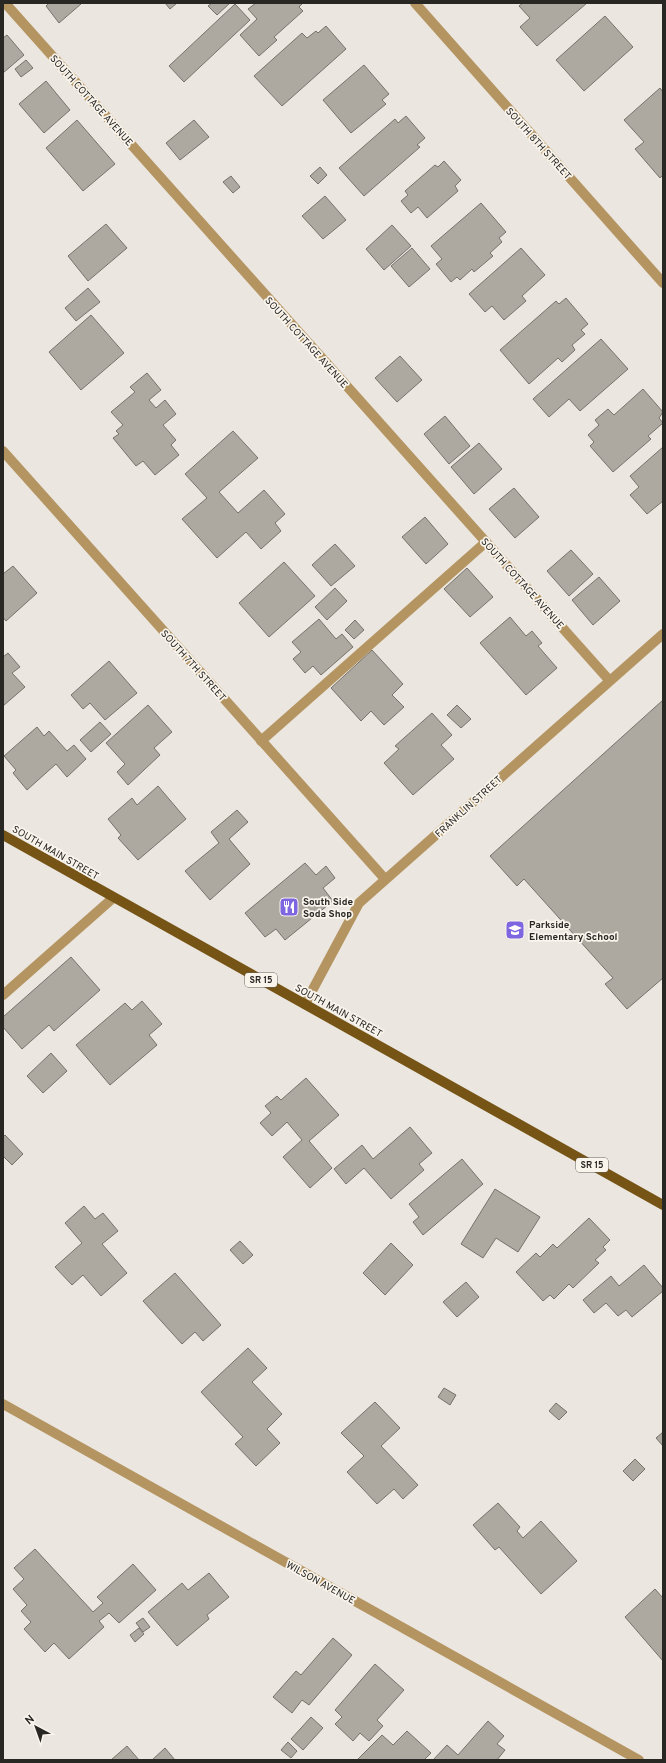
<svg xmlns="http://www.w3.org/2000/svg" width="666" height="1763" viewBox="0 0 666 1763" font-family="Overpass,sans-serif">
	<rect width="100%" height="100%" fill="#ebe6df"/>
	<g fill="#ada8a0" stroke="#77736c">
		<path d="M49,3H80L81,4L59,23L46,6Z"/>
		<path d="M165,3H177L170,9Z"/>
		<path d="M212,3H230L217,15L208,6Z"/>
		<path d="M256,3H303L299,7L303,11L274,37L277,40L259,56L240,35L257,19L248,9Z"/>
		<path d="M523,3H587L537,46L520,27L530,18L519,6Z"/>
		<path d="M235,4L250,20L184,82L169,66Z"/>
		<path d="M605,16L633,47L584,91L556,60Z"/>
		<path d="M326,26L346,49L282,106L254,76L302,33L307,38L316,31L318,33Z"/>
		<path d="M7,35L24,55L3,73V38Z"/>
		<path d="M26,60L33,68L21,77L15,69Z"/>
		<path d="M364,65L389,94L382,100L386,104L351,133L323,100Z"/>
		<path d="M46,81L70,110L44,133L19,104Z"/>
		<path d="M660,88L663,92V175L660,178L635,149L644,142L624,120Z"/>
		<path d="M406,116L425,138L417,145L420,147L364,196L339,168L395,119L398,123Z"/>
		<path d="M77,120L115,164L83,191L46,148Z"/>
		<path d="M194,120L209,137L180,160L166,143Z"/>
		<path d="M444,161L461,180L455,186L458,191L427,218L418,207L411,213L401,201L408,195L405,191L435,165L438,167Z"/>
		<path d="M320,167L327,175L318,184L310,176Z"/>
		<path d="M231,176L240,187L233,193L223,182Z"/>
		<path d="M325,196L346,220L323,239L302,216Z"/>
		<path d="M481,203L506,232L499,238L502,242L490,253L493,256L474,272L472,269L460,280L457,277L451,282L436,264L442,259L431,246Z"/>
		<path d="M106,224L127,248L88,281L68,256Z"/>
		<path d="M392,225L411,246L384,270L366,249Z"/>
		<path d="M412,248L430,269L409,287L391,266Z"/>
		<path d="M521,248L545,275L522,296L526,301L504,320L492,306L485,312L469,294Z"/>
		<path d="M88,288L100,302L76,321L65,308Z"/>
		<path d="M566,298L588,324L581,330L585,334L572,345L575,350L562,362L558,358L529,384L500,350L556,301L559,304Z"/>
		<path d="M91,315L124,353L81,390L49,352Z"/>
		<path d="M601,339L628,369L580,411L569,399L549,417L533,399Z"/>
		<path d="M400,356L422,380L397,402L375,378Z"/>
		<path d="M147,373L161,390L149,400L156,408L165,400L176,414L163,425L176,440L171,445L179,455L155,475L143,461L136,466L113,438L119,434L116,431L123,425L111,412L135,392L130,387Z"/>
		<path d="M643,389L663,412L659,418L663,423L648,436L651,439L613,472L590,446L594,442L588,435L599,425L595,420L608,409L614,415Z"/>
		<path d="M445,416L470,446L449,464L424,434Z"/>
		<path d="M233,431L258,458L219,492L238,513L264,490L285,514L275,523L281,531L261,549L246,532L217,558L182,519L207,498L185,474Z"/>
		<path d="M479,443L502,469L474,494L451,467Z"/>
		<path d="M663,447V501L647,514L630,495L639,487L630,476Z"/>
		<path d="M514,488L539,517L515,538L489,509Z"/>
		<path d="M425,517L448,544L426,564L402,537Z"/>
		<path d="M335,544L355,566L331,586L312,565Z"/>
		<path d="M571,550L593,574L569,596L547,571Z"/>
		<path d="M284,562L315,596L269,637L239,603Z"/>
		<path d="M13,566L37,593L6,621L3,617V574Z"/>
		<path d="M467,568L493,597L470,617L444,589Z"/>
		<path d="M599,577L620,601L593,625L572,600Z"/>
		<path d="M335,588L347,601L327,620L315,607Z"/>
		<path d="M510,617L526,636L532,631L542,643L538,646L557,668L526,695L480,643Z"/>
		<path d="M319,619L336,639L342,634L353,647L321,675L313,666L305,673L293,659L301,652L292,642Z"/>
		<path d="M355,620L364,630L354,639L345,630Z"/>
		<path d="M372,650L403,684L392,695L404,707L384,725L371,711L361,721L331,688Z"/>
		<path d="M8,653L20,667L12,673L25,687L3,706V657Z"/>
		<path d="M109,661L137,693L105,720L90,703L83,709L71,695Z"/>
		<path d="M663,700V978L627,1009L605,984L613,978L524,879L517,886L490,856Z"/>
		<path d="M148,705L172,732L154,748L160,755L128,785L117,772L125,764L106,743Z"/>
		<path d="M457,705L471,719L461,728L447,715Z"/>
		<path d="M432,713L452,735L441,745L454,759L413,795L384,763L399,749L395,746Z"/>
		<path d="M100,722L111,734L91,752L80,740Z"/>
		<path d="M37,727L44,736L49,731L67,751L74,745L86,759L67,777L56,764L27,790L13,773L16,770L4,756Z"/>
		<path d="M158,786L186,819L138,860L118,838L121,835L108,819L132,798L137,805Z"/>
		<path d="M237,810L248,822L229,839L250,864L210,900L185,871L219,843L211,832Z"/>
		<path d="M305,863L316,875L326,866L335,878L323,888L333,901L285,940L276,929L265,937L245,913Z"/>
		<path d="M71,957L100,990L54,1031L49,1025L22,1049L3,1027V1017Z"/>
		<path d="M142,1001L162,1024L149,1035L157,1045L110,1085L76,1045L125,1003L132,1010Z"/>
		<path d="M51,1053L67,1071L43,1093L27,1076Z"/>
		<path d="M306,1078L339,1115L309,1141L332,1168L310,1188L283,1157L302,1140L287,1122L272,1136L260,1123L271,1113L265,1106L277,1096L281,1100Z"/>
		<path d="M410,1127L432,1153L419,1164L424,1170L391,1199L364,1168L346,1184L334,1169L362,1145L373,1159Z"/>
		<path d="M5,1135L23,1154L12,1165L3,1156V1137Z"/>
		<path d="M462,1159L483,1184L423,1235L413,1222L419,1217L409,1204Z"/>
		<path d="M495,1189L540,1217L518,1252L496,1238L483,1258L461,1244Z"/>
		<path d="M84,1206L95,1219L103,1213L118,1231L102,1244L127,1273L101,1296L83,1275L72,1285L55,1267L82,1243L65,1223Z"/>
		<path d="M589,1218L610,1240L603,1247L606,1250L595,1260L599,1263L573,1288L569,1284L554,1299L550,1295L543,1301L516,1272L536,1253L540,1257L553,1244L557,1248Z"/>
		<path d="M240,1241L253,1255L243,1264L230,1250Z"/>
		<path d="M391,1243L413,1265L385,1295L363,1273Z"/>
		<path d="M644,1265L663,1288V1291L632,1317L626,1310L618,1316L606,1303L594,1313L583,1300L611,1276L619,1286Z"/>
		<path d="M175,1273L221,1325L203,1341L195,1332L182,1344L143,1301Z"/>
		<path d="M466,1282L479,1297L457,1317L443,1302Z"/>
		<path d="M248,1348L267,1368L252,1382L282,1414L267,1429L280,1443L256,1466L235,1444L243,1437L201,1392Z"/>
		<path d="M444,1388L456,1395L450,1405L438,1397Z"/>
		<path d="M375,1402L400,1428L381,1446L418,1485L403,1499L394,1489L377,1504L347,1472L364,1456L341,1433Z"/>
		<path d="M556,1403L567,1412L559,1420L549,1411Z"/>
		<path d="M663,1432V1446L656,1438Z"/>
		<path d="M635,1459L645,1469L633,1481L623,1471Z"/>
		<path d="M498,1503L520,1527L517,1531L523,1538L541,1521L577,1561L541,1594L499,1547L495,1550L473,1525Z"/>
		<path d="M35,1549L93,1612L103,1603L97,1597L133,1564L156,1590L119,1623L109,1613L99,1621L104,1627L69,1659L54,1643L45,1652L24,1629L31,1622L21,1611L27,1605L13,1589L24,1579L14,1568Z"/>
		<path d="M209,1573L229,1597L207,1615L209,1619L177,1646L148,1612L182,1583L188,1590Z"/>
		<path d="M655,1589L663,1598V1661L625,1617Z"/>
		<path d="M143,1618L150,1627L143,1632L136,1623Z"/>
		<path d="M139,1628L144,1634L135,1642L130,1635Z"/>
		<path d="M333,1638L352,1655L309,1705L302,1700L292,1713L273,1697L296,1671L301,1675Z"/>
		<path d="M375,1664L404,1690L377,1720L383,1726L369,1741L360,1733L353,1741L335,1724L342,1717L335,1710Z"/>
		<path d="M311,1717L323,1728L303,1750L291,1739Z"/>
		<path d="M488,1721L504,1736L497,1744L505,1750L497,1760H433L447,1745L458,1755Z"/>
		<path d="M407,1731L431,1753L424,1760H357L382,1735L393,1745Z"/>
		<path d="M288,1742L297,1751L291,1758L281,1750Z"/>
		<path d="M127,1746L139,1760H111Z"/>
		<path d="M165,1748L175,1760H152Z"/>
	</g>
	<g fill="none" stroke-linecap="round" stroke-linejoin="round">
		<g stroke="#b49562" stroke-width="10">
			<path d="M5,3L609,680"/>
			<path d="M261,741L486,542"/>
			<path d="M3,995L113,898"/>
		</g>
		<g stroke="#b49562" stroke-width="10">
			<path d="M415,3L663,283"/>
			<path d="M3,451L385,879"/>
			<path d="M305,1004L359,903L663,634"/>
			<path d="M3,1404L639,1760"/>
		</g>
		<path stroke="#755415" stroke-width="10" d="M3,835L663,1205"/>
	</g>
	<defs>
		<symbol id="restaurant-square" viewBox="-11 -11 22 22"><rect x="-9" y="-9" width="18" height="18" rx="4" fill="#7f66e1" stroke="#f9f4ec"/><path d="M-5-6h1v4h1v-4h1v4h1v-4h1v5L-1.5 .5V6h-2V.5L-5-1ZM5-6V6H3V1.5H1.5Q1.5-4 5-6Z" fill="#fff"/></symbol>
		<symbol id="school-square" viewBox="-11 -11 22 22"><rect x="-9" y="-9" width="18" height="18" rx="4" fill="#7f66e1" stroke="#f9f4ec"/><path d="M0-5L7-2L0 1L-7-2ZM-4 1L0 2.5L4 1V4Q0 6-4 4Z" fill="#fff"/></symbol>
	</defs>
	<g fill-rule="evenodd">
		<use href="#restaurant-square" x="278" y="896" width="22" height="22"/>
		<use href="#school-square" x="504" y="919" width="22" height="22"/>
	</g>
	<g text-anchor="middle" stroke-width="3.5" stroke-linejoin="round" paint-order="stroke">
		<g fill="#f9f4ec" stroke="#676460" stroke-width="1">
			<rect x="245" y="973" width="32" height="14" rx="3"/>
			<rect x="576" y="1158" width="32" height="14" rx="3"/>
		</g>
		<g font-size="9" font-weight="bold" fill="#292724">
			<text x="261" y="983">SR 15</text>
			<text x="592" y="1168">SR 15</text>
		</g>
		<g font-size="10" fill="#292724" stroke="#f9f4ec">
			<text transform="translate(92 100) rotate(48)" y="4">SOUTH COTTAGE AVENUE</text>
			<text transform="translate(539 143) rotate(48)" y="4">SOUTH 8TH STREET</text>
			<text transform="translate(307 342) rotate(48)" y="4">SOUTH COTTAGE AVENUE</text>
			<text transform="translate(523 583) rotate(48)" y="4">SOUTH COTTAGE AVENUE</text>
			<text transform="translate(194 665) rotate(48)" y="4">SOUTH 7TH STREET</text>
			<text transform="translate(468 806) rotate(-42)" y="4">FRANKLIN STREET</text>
			<text transform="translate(56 852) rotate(30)" y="4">SOUTH MAIN STREET</text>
			<text transform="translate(339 1010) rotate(29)" y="4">SOUTH MAIN STREET</text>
			<text transform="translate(321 1582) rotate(29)" y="4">WILSON AVENUE</text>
		</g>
		<g font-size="10" font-weight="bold" fill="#292724" stroke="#f9f4ec" text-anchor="start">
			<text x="303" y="905">South Side<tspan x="303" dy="12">Soda Shop</tspan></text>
			<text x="529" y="928">Parkside<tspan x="529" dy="12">Elementary School</tspan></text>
		</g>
	</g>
	<rect width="666" height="1763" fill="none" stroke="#292724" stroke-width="8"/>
	<g transform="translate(36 1727) rotate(319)" stroke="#f9f4ec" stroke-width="3" paint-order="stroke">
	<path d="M0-3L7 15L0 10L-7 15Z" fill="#292724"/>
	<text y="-6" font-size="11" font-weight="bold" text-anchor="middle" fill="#292724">N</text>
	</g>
</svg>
